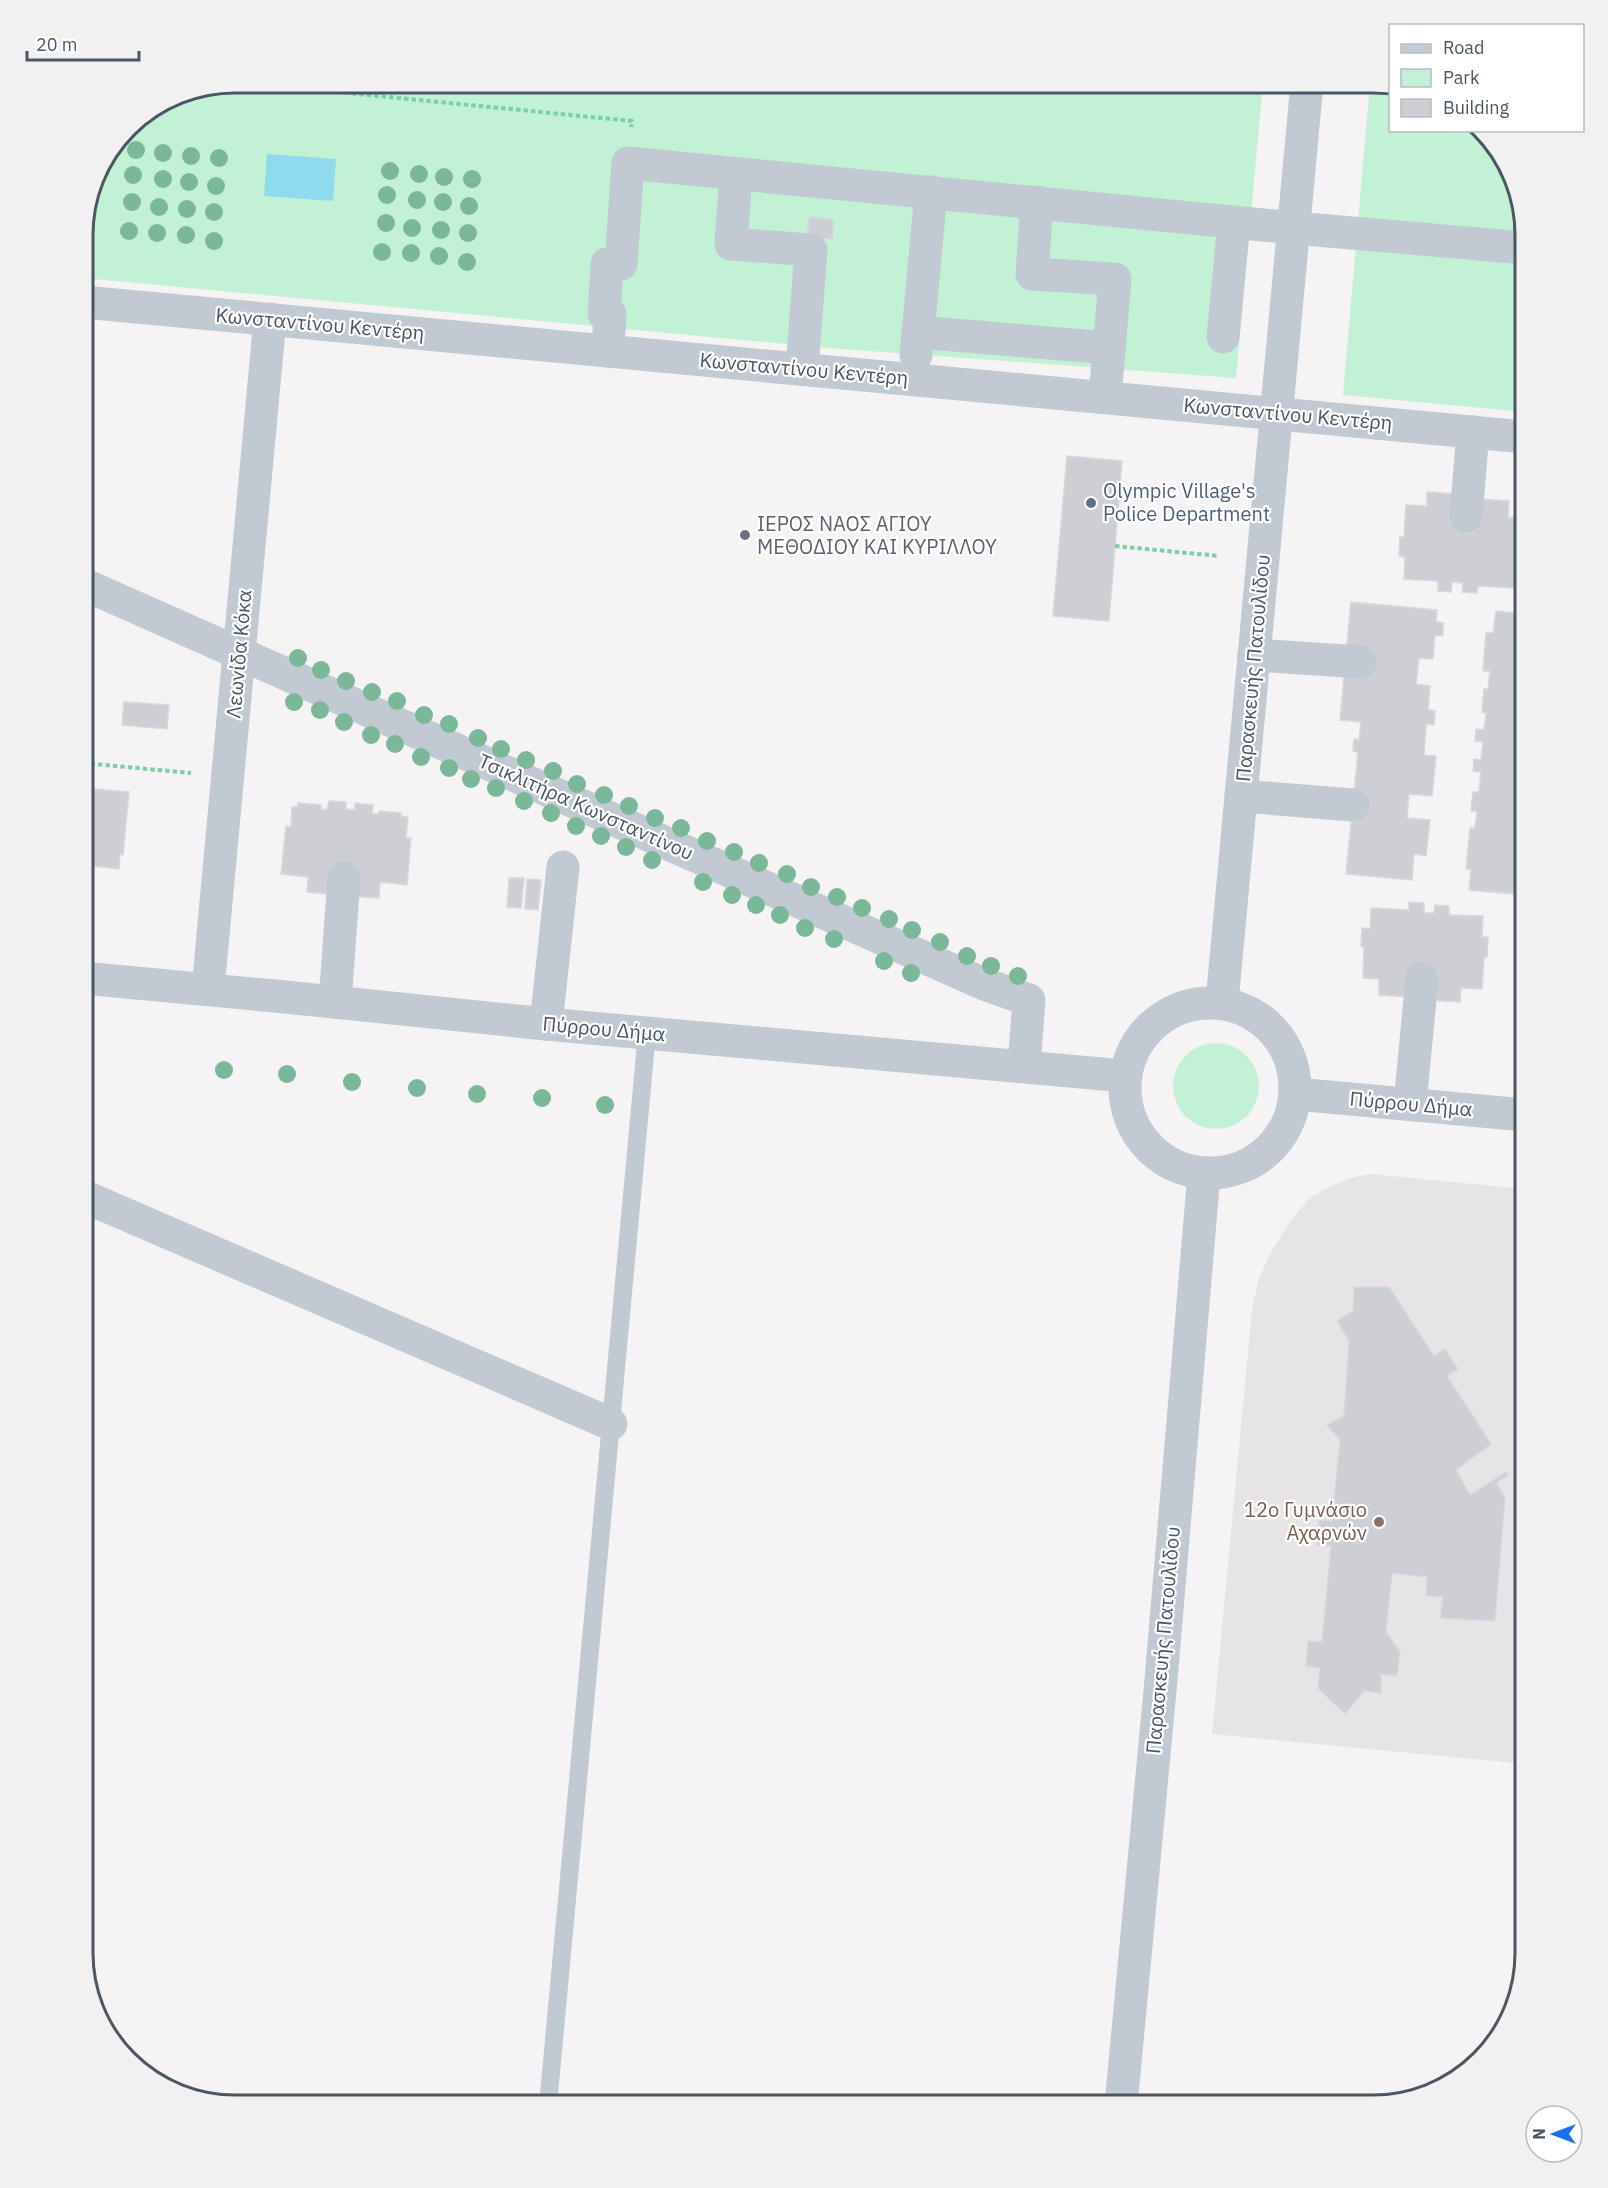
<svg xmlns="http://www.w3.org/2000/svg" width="1608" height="2188" viewBox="0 0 1608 2188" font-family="'IBM Plex Sans',sans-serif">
	<rect width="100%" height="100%" fill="#f5f3f3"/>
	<path fill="#e6e4e5" d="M1370,1174L1525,1189V1764L1212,1734L1252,1310L1258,1281L1271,1252L1291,1220L1310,1198L1329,1187L1351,1178Z"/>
	<g fill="#c3f1d5">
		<path d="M235,83H1263L1236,378L828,348L83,278V225L98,167L134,121L177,94Z"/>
		<path d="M1370,83L1390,85V130L1477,131L1505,159L1525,235V412L1343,395Z"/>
		<circle cx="1216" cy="1086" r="43"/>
	</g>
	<path fill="#90daee" d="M267,154L336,159L333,201L264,196Z"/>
	<g fill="#cdcfd5" stroke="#d7d9de" stroke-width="1.5">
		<path d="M809,217L834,220L832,239L807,237Z"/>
		<path d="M1067,456L1122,461L1109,621L1053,616Z"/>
		<path d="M1427,492L1460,494L1475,499L1509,501L1508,517L1524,518L1523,550H1525V567H1516L1515,588L1478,586L1477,593L1462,592L1463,583L1452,582L1451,592L1438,591V581L1404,579L1405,557L1399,556L1400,537H1404L1406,505L1427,506Z"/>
		<path d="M1351,602L1437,610L1436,622L1443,623V636L1435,635L1433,659L1419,658L1416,684L1430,686L1428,710L1435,711L1434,725L1426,724L1424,755L1436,756L1432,796L1409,794L1407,818L1430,820L1426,856L1414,854L1412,880L1346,874L1358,752L1353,751L1354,739L1359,740L1361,722L1340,720L1344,676L1366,677V671L1346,654Z"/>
		<path d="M1496,611L1525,614V895L1469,890L1471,869H1466L1470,828H1475L1477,811H1471L1473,792H1479L1481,772L1473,771L1474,759L1481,760L1483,742L1475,741L1476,729L1484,730L1486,713L1482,712L1484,689H1488L1490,671H1483L1486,633H1493Z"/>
		<path d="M124,702L169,705L167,729L122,725Z"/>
		<path d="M83,788L129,792L123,855L120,854L119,869L83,865Z"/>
		<path d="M329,801L346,802V809L355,810V803L373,805L372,814H379V811L401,813V816L408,817L406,838H411L407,885L380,882L379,898L350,896L307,892L308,877L281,874L286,826L291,827L292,807H298V803L321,805V809L327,810Z"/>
		<path d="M509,878H524L521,908L507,907Z"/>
		<path d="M527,879L541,880L538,910L525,909Z"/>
		<path d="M1409,902L1424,903V913H1434L1435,905L1449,906V915L1483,916L1482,937H1488L1487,957H1484L1482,989L1461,988L1460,1002L1429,1000L1412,997L1379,995V979L1363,978L1364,947L1361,946L1362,928L1370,929L1371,908L1409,910Z"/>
		<path d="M1354,1287H1389L1434,1356L1445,1349L1458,1369L1447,1376L1491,1444L1456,1470L1470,1495L1506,1472L1508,1475L1496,1483L1505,1498L1495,1621L1440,1618L1443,1597L1426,1596L1427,1577L1392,1573L1386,1632L1400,1652L1397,1676L1381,1674V1693L1364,1691L1345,1714L1318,1688L1320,1668L1306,1666L1308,1641L1322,1642L1331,1546L1317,1545L1319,1520L1332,1521L1340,1440L1327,1425L1344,1416L1349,1341L1337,1321L1353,1311Z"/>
	</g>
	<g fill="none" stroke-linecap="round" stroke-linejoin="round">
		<g stroke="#7ad0a6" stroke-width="4" stroke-dasharray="4.5 3" stroke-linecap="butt">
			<path d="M234,83L307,89V83"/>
			<path d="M307,89L632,121L631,127"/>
			<path d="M1115,546L1219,556"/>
			<path d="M83,763L191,773"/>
		</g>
		<path stroke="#c1cad2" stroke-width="18" d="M548,2105L647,1033"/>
		<g stroke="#c1cad2" stroke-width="33">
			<path d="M736,174L731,244L811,250L802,369"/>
			<path d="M1037,202L1032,274L1115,279L1105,397"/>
			<path d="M83,302L1525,437"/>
			<path d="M918,332L1109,348"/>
			<path d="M1223,337L1234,222"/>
			<path d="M608,351L610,314H604L607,264H621L628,163L1294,228L1525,248"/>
			<path d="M916,355L931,192"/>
			<path d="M1466,516L1473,432"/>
			<path d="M83,584L984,984L1029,1000L1024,1066"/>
			<path d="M1254,655L1360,662"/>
			<path d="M1241,796L1353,805"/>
			<path d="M83,978L285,997L546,1024L1125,1076"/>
			<path d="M208,989L270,319"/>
			<path d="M335,1002L344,878"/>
			<path d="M1222,1002L1307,83"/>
			<circle cx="1210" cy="1088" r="85"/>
			<path d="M546,1024L563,867"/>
			<path d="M1296,1094L1525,1115"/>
			<path d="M1410,1104L1422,978"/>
			<path d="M83,1196L611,1424"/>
			<path d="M1121,2105L1161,1680L1204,1174"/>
		</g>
	</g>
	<g fill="#7bb799">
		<circle cx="136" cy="150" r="9"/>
		<circle cx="163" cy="153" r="9"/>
		<circle cx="191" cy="156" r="9"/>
		<circle cx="219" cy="158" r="9"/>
		<circle cx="390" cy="171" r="9"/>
		<circle cx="419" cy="174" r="9"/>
		<circle cx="133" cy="175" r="9"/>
		<circle cx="444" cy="177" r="9"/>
		<circle cx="163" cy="179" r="9"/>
		<circle cx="472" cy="179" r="9"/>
		<circle cx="189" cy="182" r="9"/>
		<circle cx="216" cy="186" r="9"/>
		<circle cx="387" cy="195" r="9"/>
		<circle cx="417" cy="200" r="9"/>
		<circle cx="132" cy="202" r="9"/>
		<circle cx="443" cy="202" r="9"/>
		<circle cx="469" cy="206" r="9"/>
		<circle cx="159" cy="207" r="9"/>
		<circle cx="187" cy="209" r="9"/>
		<circle cx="214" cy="212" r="9"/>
		<circle cx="386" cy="223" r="9"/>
		<circle cx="412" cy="228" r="9"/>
		<circle cx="441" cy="230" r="9"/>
		<circle cx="129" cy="231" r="9"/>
		<circle cx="157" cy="233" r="9"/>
		<circle cx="468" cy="233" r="9"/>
		<circle cx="186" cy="235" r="9"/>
		<circle cx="214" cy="241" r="9"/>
		<circle cx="382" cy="252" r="9"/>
		<circle cx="411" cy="253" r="9"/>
		<circle cx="439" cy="256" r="9"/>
		<circle cx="467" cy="262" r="9"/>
		<circle cx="298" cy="658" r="9"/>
		<circle cx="321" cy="670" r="9"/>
		<circle cx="346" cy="681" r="9"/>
		<circle cx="372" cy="692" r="9"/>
		<circle cx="397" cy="701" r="9"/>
		<circle cx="294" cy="702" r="9"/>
		<circle cx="320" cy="710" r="9"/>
		<circle cx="424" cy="715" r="9"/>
		<circle cx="344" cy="722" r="9"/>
		<circle cx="449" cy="724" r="9"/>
		<circle cx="371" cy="735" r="9"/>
		<circle cx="478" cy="738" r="9"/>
		<circle cx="395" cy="744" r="9"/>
		<circle cx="501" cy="749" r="9"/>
		<circle cx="421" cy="757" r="9"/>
		<circle cx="526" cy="760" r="9"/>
		<circle cx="449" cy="768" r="9"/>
		<circle cx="553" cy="771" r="9"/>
		<circle cx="471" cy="779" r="9"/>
		<circle cx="577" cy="784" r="9"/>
		<circle cx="496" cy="788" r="9"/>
		<circle cx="604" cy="795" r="9"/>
		<circle cx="524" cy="801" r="9"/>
		<circle cx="629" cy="806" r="9"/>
		<circle cx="551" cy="813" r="9"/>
		<circle cx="655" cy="818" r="9"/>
		<circle cx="576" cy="826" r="9"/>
		<circle cx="681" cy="828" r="9"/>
		<circle cx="601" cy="836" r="9"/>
		<circle cx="707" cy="841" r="9"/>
		<circle cx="626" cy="847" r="9"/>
		<circle cx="734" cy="852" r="9"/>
		<circle cx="652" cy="860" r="9"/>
		<circle cx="759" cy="863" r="9"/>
		<circle cx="787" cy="874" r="9"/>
		<circle cx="703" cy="882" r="9"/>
		<circle cx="811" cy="887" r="9"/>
		<circle cx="732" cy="895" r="9"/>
		<circle cx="837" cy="897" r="9"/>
		<circle cx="756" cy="905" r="9"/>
		<circle cx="862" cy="908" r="9"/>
		<circle cx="780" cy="915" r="9"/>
		<circle cx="889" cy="919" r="9"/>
		<circle cx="805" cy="928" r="9"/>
		<circle cx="912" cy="930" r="9"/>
		<circle cx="834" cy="939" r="9"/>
		<circle cx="940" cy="942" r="9"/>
		<circle cx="967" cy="956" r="9"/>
		<circle cx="884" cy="961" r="9"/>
		<circle cx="991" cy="966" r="9"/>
		<circle cx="911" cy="973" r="9"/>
		<circle cx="1018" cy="976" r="9"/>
		<circle cx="224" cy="1070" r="9"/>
		<circle cx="287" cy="1074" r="9"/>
		<circle cx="352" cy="1082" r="9"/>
		<circle cx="417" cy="1088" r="9"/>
		<circle cx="477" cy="1094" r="9"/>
		<circle cx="542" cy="1098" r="9"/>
		<circle cx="605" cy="1105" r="9"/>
	</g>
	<circle fill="#5c6f8a" stroke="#fff" stroke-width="2" cx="1091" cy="503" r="6"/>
	<circle fill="#6b7280" stroke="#fff" stroke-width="2" cx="745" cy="535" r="6"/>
	<circle fill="#8d6e63" stroke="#fff" stroke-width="2" cx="1379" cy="1522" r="6"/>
	<g text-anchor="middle" stroke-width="4.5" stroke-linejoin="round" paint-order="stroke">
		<g font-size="20" fill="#4a5661" stroke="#fff">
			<text transform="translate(320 324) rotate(5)" y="7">Κωνσταντίνου Κεντέρη</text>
			<text transform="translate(804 369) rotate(5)" y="7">Κωνσταντίνου Κεντέρη</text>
			<text transform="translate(1288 414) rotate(5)" y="7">Κωνσταντίνου Κεντέρη</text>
			<text transform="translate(239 654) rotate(-85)" y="7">Λεωνίδα Κόκα</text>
			<text transform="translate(1253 668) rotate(-85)" y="7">Παρασκευής Πατουλίδου</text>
			<text transform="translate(586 807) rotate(24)" y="7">Τσικλιτήρα Κωνσταντίνου</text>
			<text transform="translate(604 1029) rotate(5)" y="7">Πύρρου Δήμα</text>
			<text transform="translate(1411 1104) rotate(5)" y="7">Πύρρου Δήμα</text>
			<text transform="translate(1163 1640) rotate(-85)" y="7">Παρασκευής Πατουλίδου</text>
		</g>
		<g font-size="20" fill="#4e5e75" stroke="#fff" text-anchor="start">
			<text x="1103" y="498">Olympic Village's<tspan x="1103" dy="23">Police Department</tspan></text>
		</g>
		<g font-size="20" fill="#5b616d" stroke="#fff" text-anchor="start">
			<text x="757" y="531">ΙΕΡΟΣ ΝΑΟΣ ΑΓΙΟΥ<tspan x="757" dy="23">ΜΕΘΟΔΙΟΥ ΚΑΙ ΚΥΡΙΛΛΟΥ</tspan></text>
		</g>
		<g font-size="20" fill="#785e54" stroke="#fff" text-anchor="end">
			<text x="1367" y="1517">12ο Γυμνάσιο<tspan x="1367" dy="23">Αχαρνών</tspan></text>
		</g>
	</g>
	<path d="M0 0H1608V2188H0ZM235 93H1373A142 142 0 0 1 1515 235V1953A142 142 0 0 1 1373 2095H235A142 142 0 0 1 93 1953V235A142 142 0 0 1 235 93Z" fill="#f1f1f2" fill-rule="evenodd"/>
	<path fill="none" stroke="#4a5661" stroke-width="3" d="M235 93H1373A142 142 0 0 1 1515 235V1953A142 142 0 0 1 1373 2095H235A142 142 0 0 1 93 1953V235A142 142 0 0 1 235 93Z"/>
	<rect x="1389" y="24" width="195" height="108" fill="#ffffff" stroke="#b7bbc0" stroke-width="1.5"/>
	<rect x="1401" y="44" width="30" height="9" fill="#c1cad2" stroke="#b7bbc0" stroke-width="1.5"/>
	<text x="1443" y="54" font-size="18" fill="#4a5661">Road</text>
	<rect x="1401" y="69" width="30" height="18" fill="#c3f1d5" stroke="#b7bbc0" stroke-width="1.5"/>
	<text x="1443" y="84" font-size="18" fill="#4a5661">Park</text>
	<rect x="1401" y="99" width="30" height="18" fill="#cdcfd5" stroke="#b7bbc0" stroke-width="1.5"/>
	<text x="1443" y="114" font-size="18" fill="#4a5661">Building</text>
	<g transform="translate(1554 2134) rotate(270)"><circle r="28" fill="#ffffff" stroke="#b7bbc0" stroke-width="1.5"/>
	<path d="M0-4.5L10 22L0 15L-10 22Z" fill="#1a73e8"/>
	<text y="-9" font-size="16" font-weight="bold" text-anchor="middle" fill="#4a5661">N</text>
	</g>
	<path d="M27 51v9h112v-9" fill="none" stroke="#4a5661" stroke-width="3"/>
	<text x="36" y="51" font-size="18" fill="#4a5661" stroke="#ffffff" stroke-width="4.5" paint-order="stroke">20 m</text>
</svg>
